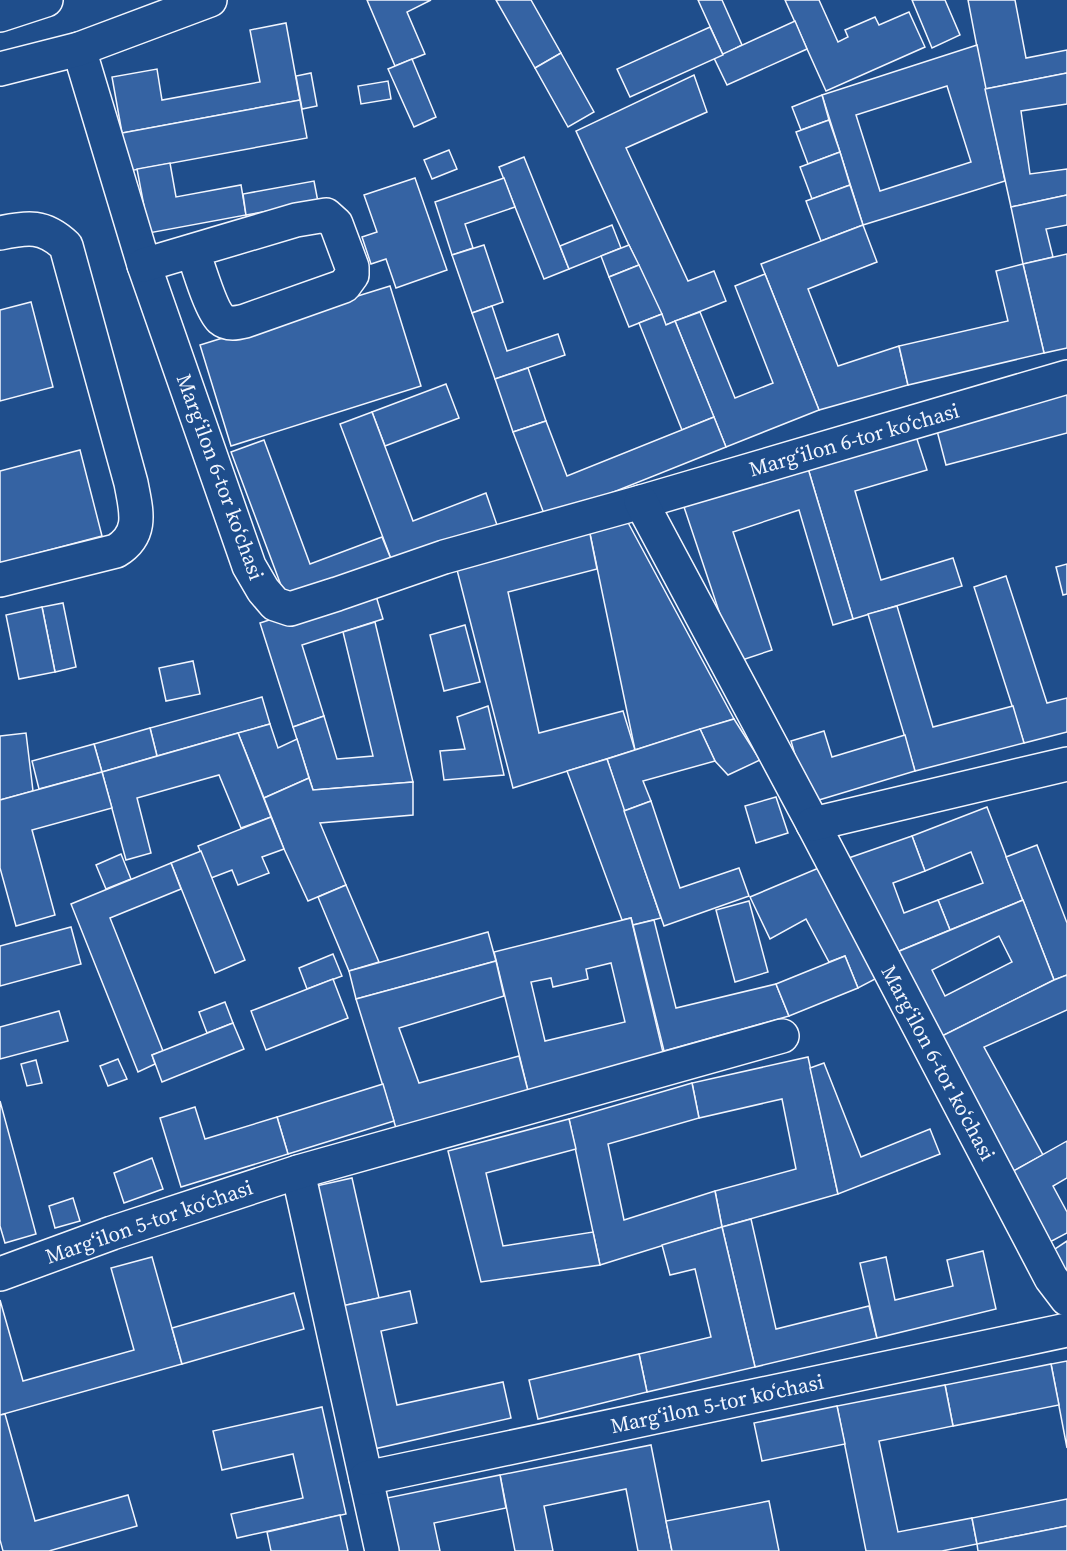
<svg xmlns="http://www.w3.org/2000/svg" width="1067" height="1551" viewBox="0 0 1067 1551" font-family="'Source Serif 4',serif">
	<rect width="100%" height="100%" fill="#1f4e8c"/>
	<g fill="#3563a3" stroke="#f2f6ff" stroke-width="1.5" fill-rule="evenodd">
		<path d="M367,0H431L407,12L425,54L395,66Z"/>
		<path d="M496,0H531L561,53L535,68Z"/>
		<path d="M698,0H722L742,45L723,55Z"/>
		<path d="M785,0H819L838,42L848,37L845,30L875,17L879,25L909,12L925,47L826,91Z"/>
		<path d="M912,0H945L960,35L932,48Z"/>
		<path d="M968,0H1015L1026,58L1067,50V73L985,89Z"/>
		<path d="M795,21L807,49L727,85L714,58Z"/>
		<path d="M286,23L300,100L122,133L112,77L157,69L162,100L260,82L250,30Z"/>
		<path d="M710,27L723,55L630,97L617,69Z"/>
		<path d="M977,45L1005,181L863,225L822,95ZM947,86L971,162L880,191L856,115Z"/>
		<path d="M561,53L594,112L568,127L535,68Z"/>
		<path d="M412,59L436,117L414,127L388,69Z"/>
		<path d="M311,73L317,106L302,109L296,76Z"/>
		<path d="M1067,73V104L1021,111L1030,174L1067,169V195L1011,207L985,89Z"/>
		<path d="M694,75L707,112L626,148L688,281L714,271L726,301L666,325L576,131Z"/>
		<path d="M388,81L391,99L361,104L358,86Z"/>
		<path d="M822,95L829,120L801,130L792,107Z"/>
		<path d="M300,100L307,138L129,171L122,133Z"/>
		<path d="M829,120L840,152L808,164L796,132Z"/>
		<path d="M449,150L457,169L432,179L424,160Z"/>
		<path d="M840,152L850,185L812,199L800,167Z"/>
		<path d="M524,157L569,269L544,279L499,167Z"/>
		<path d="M170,163L176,197L241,185L246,215L149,233L137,169Z"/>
		<path d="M415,178L447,270L396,288L386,259L371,264L362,237L377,232L364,195Z"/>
		<path d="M504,178L515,207L465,224L473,248L452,255L435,202Z"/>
		<path d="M314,181L318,202L246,215L243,194Z"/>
		<path d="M850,185L863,225L821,241L806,201Z"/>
		<path d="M1067,195V225L1046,229L1053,257L1023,264L1011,207Z"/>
		<path d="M612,225L621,248L569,269L560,246Z"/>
		<path d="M863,225L877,262L808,289L838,366L899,346L908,385L819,410L761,264Z"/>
		<path d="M484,245L503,302L472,313L452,255Z"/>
		<path d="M629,245L639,265L609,277L601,256Z"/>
		<path d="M1067,254V348L1044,353L1023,264Z"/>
		<path d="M1023,264L1044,353L908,385L899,346L1008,321L996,271Z"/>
		<path d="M639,265L662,314L629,327L609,277Z"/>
		<path d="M765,274L819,410L726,447L675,321L700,312L735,398L773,383L735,286Z"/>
		<path d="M390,286L421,386L231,446L200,345Z"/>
		<path d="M31,302L53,387L0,401V310Z"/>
		<path d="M492,306L507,351L558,334L565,355L495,379L472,313Z"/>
		<path d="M662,314L666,325L675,321L714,417L682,430L639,323Z"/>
		<path d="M528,368L546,421L513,432L495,379Z"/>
		<path d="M446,384L459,418L385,446L372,412Z"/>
		<path d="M1067,392V433L946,465L936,427Z"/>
		<path d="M372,412L413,521L486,493L497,525L393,564L340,424Z"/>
		<path d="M714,417L726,447L546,519L513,432L546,421L567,476Z"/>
		<path d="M915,433L927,470L855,491L881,580L953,558L962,586L853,619L807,465Z"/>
		<path d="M264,440L310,564L382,537L393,564L288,604L231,452Z"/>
		<path d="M80,450L102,536L0,563V471Z"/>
		<path d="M807,465L853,619L833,625L799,510L733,532L772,650L736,662L684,507Z"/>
		<path d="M625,517L734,719L635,750L589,529Z"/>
		<path d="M589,529L597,569L508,592L539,733L623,711L635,750L513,788L456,566Z"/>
		<path d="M1067,564V594L1063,595L1056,567Z"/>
		<path d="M1006,576L1047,703L1067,698V732L1024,743L974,587Z"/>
		<path d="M373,586L383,619L302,645L324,716L293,727L260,623Z"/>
		<path d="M63,603L76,667L55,672L42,607Z"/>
		<path d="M897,606L933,727L1013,706L1024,743L915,771L868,614Z"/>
		<path d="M42,607L55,672L19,679L6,615Z"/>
		<path d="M375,622L413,782L313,790L293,727L324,716L337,759L373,756L343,632Z"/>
		<path d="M465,625L480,682L444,691L430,635Z"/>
		<path d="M193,661L200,694L166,701L159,668Z"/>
		<path d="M262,697L270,724L157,756L150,728Z"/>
		<path d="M488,706L504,775L444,780L440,751L465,749L457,717Z"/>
		<path d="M734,719L760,760L728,775L715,761L700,729Z"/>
		<path d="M270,724L278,748L297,739L309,778L264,798L238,733Z"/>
		<path d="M150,728L157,756L102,772L94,744Z"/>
		<path d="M700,729L715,761L643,781L651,801L624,811L607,759Z"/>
		<path d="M824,731L832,757L905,735L915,771L809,803L791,741Z"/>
		<path d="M26,733L33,791L0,800V736Z"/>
		<path d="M238,733L271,817L241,828L219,775L137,798L151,853L126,860L102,772Z"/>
		<path d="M94,744L102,772L39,789L32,761Z"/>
		<path d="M607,759L661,918L633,925L631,918L622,920L567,771Z"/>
		<path d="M102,772L112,808L32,830L55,915L16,926L0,868V800Z"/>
		<path d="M309,778L313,790L413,782V815L320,823L346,885L308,901L284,849L264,798Z"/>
		<path d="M776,797L788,833L756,843L745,806Z"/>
		<path d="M651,801L680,888L739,868L749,896L664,926L624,811Z"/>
		<path d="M987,807L1023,900L950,930L938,900L983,883L971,852L925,871L912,836Z"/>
		<path d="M271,817L284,849L262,857L269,873L238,885L232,870L211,878L198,846Z"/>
		<path d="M912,836L925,871L893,883L904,913L938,900L950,930L885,957L840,861Z"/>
		<path d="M1037,845L1067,923V975L1054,980L1006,857Z"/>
		<path d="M201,851L245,960L215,973L171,863Z"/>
		<path d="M121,854L131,879L106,889L96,865Z"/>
		<path d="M171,863L181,889L110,918L163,1051L152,1055L155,1064L138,1072L71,904Z"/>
		<path d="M821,867L879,977L858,988L845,956L829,962L806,919L770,939L750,897Z"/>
		<path d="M346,885L379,962L349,971L318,897Z"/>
		<path d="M1023,900L1054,980L930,1042L885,957ZM999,936L1012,962L945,996L932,970Z"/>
		<path d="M749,901L768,972L735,982L716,910Z"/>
		<path d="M631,918L666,1065L528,1091L494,952ZM611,963L625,1022L545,1041L531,982L551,978L553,987L588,979L586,969Z"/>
		<path d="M654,920L676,1008L776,984L789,1016L664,1051L633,925Z"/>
		<path d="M71,927L81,964L0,986V946Z"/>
		<path d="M488,932L496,961L356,999L349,971Z"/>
		<path d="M333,954L342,976L307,989L299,968Z"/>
		<path d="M845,956L858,988L789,1016L776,984Z"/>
		<path d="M496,961L504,996L399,1028L419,1083L519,1056L528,1091L396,1128L356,999Z"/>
		<path d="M1067,975V1010L984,1047L1043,1155L1010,1173L936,1039L1054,980Z"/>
		<path d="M333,979L348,1018L266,1050L251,1011Z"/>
		<path d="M225,1002L233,1023L207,1033L199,1012Z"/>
		<path d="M59,1011L68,1041L0,1059V1027Z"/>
		<path d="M233,1023L244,1049L162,1082L152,1055Z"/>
		<path d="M808,1057L838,1194L722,1227L715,1191L796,1169L782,1099L699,1118L692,1083Z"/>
		<path d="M118,1059L127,1079L108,1086L100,1066Z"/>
		<path d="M36,1060L42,1083L27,1086L21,1064Z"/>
		<path d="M824,1063L861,1157L930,1129L940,1154L838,1194L810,1068Z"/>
		<path d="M692,1083L699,1118L608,1144L624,1220L715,1191L722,1227L600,1265L569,1119Z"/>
		<path d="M383,1084L394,1121L288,1154L277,1117Z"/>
		<path d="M0,1101L36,1234L5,1243L0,1226Z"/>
		<path d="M195,1107L205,1139L277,1117L288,1154L181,1187L160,1118Z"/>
		<path d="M569,1119L576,1149L486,1173L503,1246L593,1232L600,1265L481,1282L448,1151Z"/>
		<path d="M1067,1141V1178L1053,1186L1067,1212V1233L1048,1243L1010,1173Z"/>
		<path d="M152,1158L163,1189L124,1203L114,1173Z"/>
		<path d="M352,1178L379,1298L342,1306L316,1186Z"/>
		<path d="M73,1198L80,1221L55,1228L49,1206Z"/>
		<path d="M751,1219L776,1329L869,1306L877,1338L755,1367L722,1227Z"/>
		<path d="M722,1227L755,1367L647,1392L639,1354L711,1337L695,1269L670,1275L662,1245Z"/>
		<path d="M1067,1241V1287L1046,1255Z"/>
		<path d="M983,1251L996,1309L877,1338L860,1263L886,1257L895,1300L953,1286L947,1260Z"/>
		<path d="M152,1257L182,1364L0,1415V1300L23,1381L134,1350L111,1268Z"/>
		<path d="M410,1291L417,1323L381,1331L397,1405L503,1382L511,1418L374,1449L342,1306Z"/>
		<path d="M294,1293L304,1329L182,1364L172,1328Z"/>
		<path d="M639,1354L647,1392L538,1419L529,1380Z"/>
		<path d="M1067,1361V1448L1051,1364Z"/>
		<path d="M1051,1364L1059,1405L953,1426L945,1385Z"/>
		<path d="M945,1385L953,1426L879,1441L898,1532L972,1518L977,1544L942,1551H866L837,1406Z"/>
		<path d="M837,1406L845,1444L762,1461L754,1423Z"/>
		<path d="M322,1407L346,1514L237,1538L231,1514L303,1498L293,1454L222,1470L213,1431Z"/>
		<path d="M5,1414L35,1521L128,1495L137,1526L49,1551H3L0,1540V1415Z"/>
		<path d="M651,1445L672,1551H638L626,1489L544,1506L553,1551H515L500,1475Z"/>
		<path d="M500,1475L506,1508L434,1523L440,1551H398L387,1498Z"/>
		<path d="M1067,1499V1526L977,1544L972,1518Z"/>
		<path d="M769,1501L779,1551H672L666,1521Z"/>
		<path d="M340,1515L348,1551H271L267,1532Z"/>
		<path d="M1067,1526V1551H978L977,1544Z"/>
	</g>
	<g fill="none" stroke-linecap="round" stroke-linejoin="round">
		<defs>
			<g id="minor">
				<path d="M79,49L144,265L249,566L263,590L275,604L290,609L337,594L444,557L641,502L1067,377"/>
				<path d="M0,233C28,227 44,225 66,246L131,483C136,510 144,534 116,551L0,580"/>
				<path d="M144,265L296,220L326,215L336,224L352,267V275L344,286L245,321C237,323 228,325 221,319C211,310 198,266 193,251"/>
				<path d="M641,502L813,824L1051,1278L1067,1299"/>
				<path d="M813,824L1067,764"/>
				<path d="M298,1172L382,1551"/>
				<path d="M0,1274L112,1233L298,1172L782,1036"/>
				<path d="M366,1478L1067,1330"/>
			</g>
			<g id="major">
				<path d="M0,15L46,0"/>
				<path d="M0,69L79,49L210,0"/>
			</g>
		</defs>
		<use href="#minor" stroke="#f2f6ff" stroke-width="36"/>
		<use href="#major" stroke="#f2f6ff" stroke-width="36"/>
		<use href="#minor" stroke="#1f4e8c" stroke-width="33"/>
		<use href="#major" stroke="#1f4e8c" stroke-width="33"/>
	</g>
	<g text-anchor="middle" stroke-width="4.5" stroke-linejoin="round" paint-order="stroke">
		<g font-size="21" fill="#f2f6ff" stroke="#1f4e8c">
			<text transform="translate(854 440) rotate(-16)" y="7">Margʻilon 6-tor koʻchasi</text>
			<text transform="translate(220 477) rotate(70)" y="7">Margʻilon 6-tor koʻchasi</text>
			<text transform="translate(938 1063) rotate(62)" y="7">Margʻilon 6-tor koʻchasi</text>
			<text transform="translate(149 1222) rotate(-19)" y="7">Margʻilon 5-tor koʻchasi</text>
			<text transform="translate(717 1404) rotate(-12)" y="7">Margʻilon 5-tor koʻchasi</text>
		</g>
	</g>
</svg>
